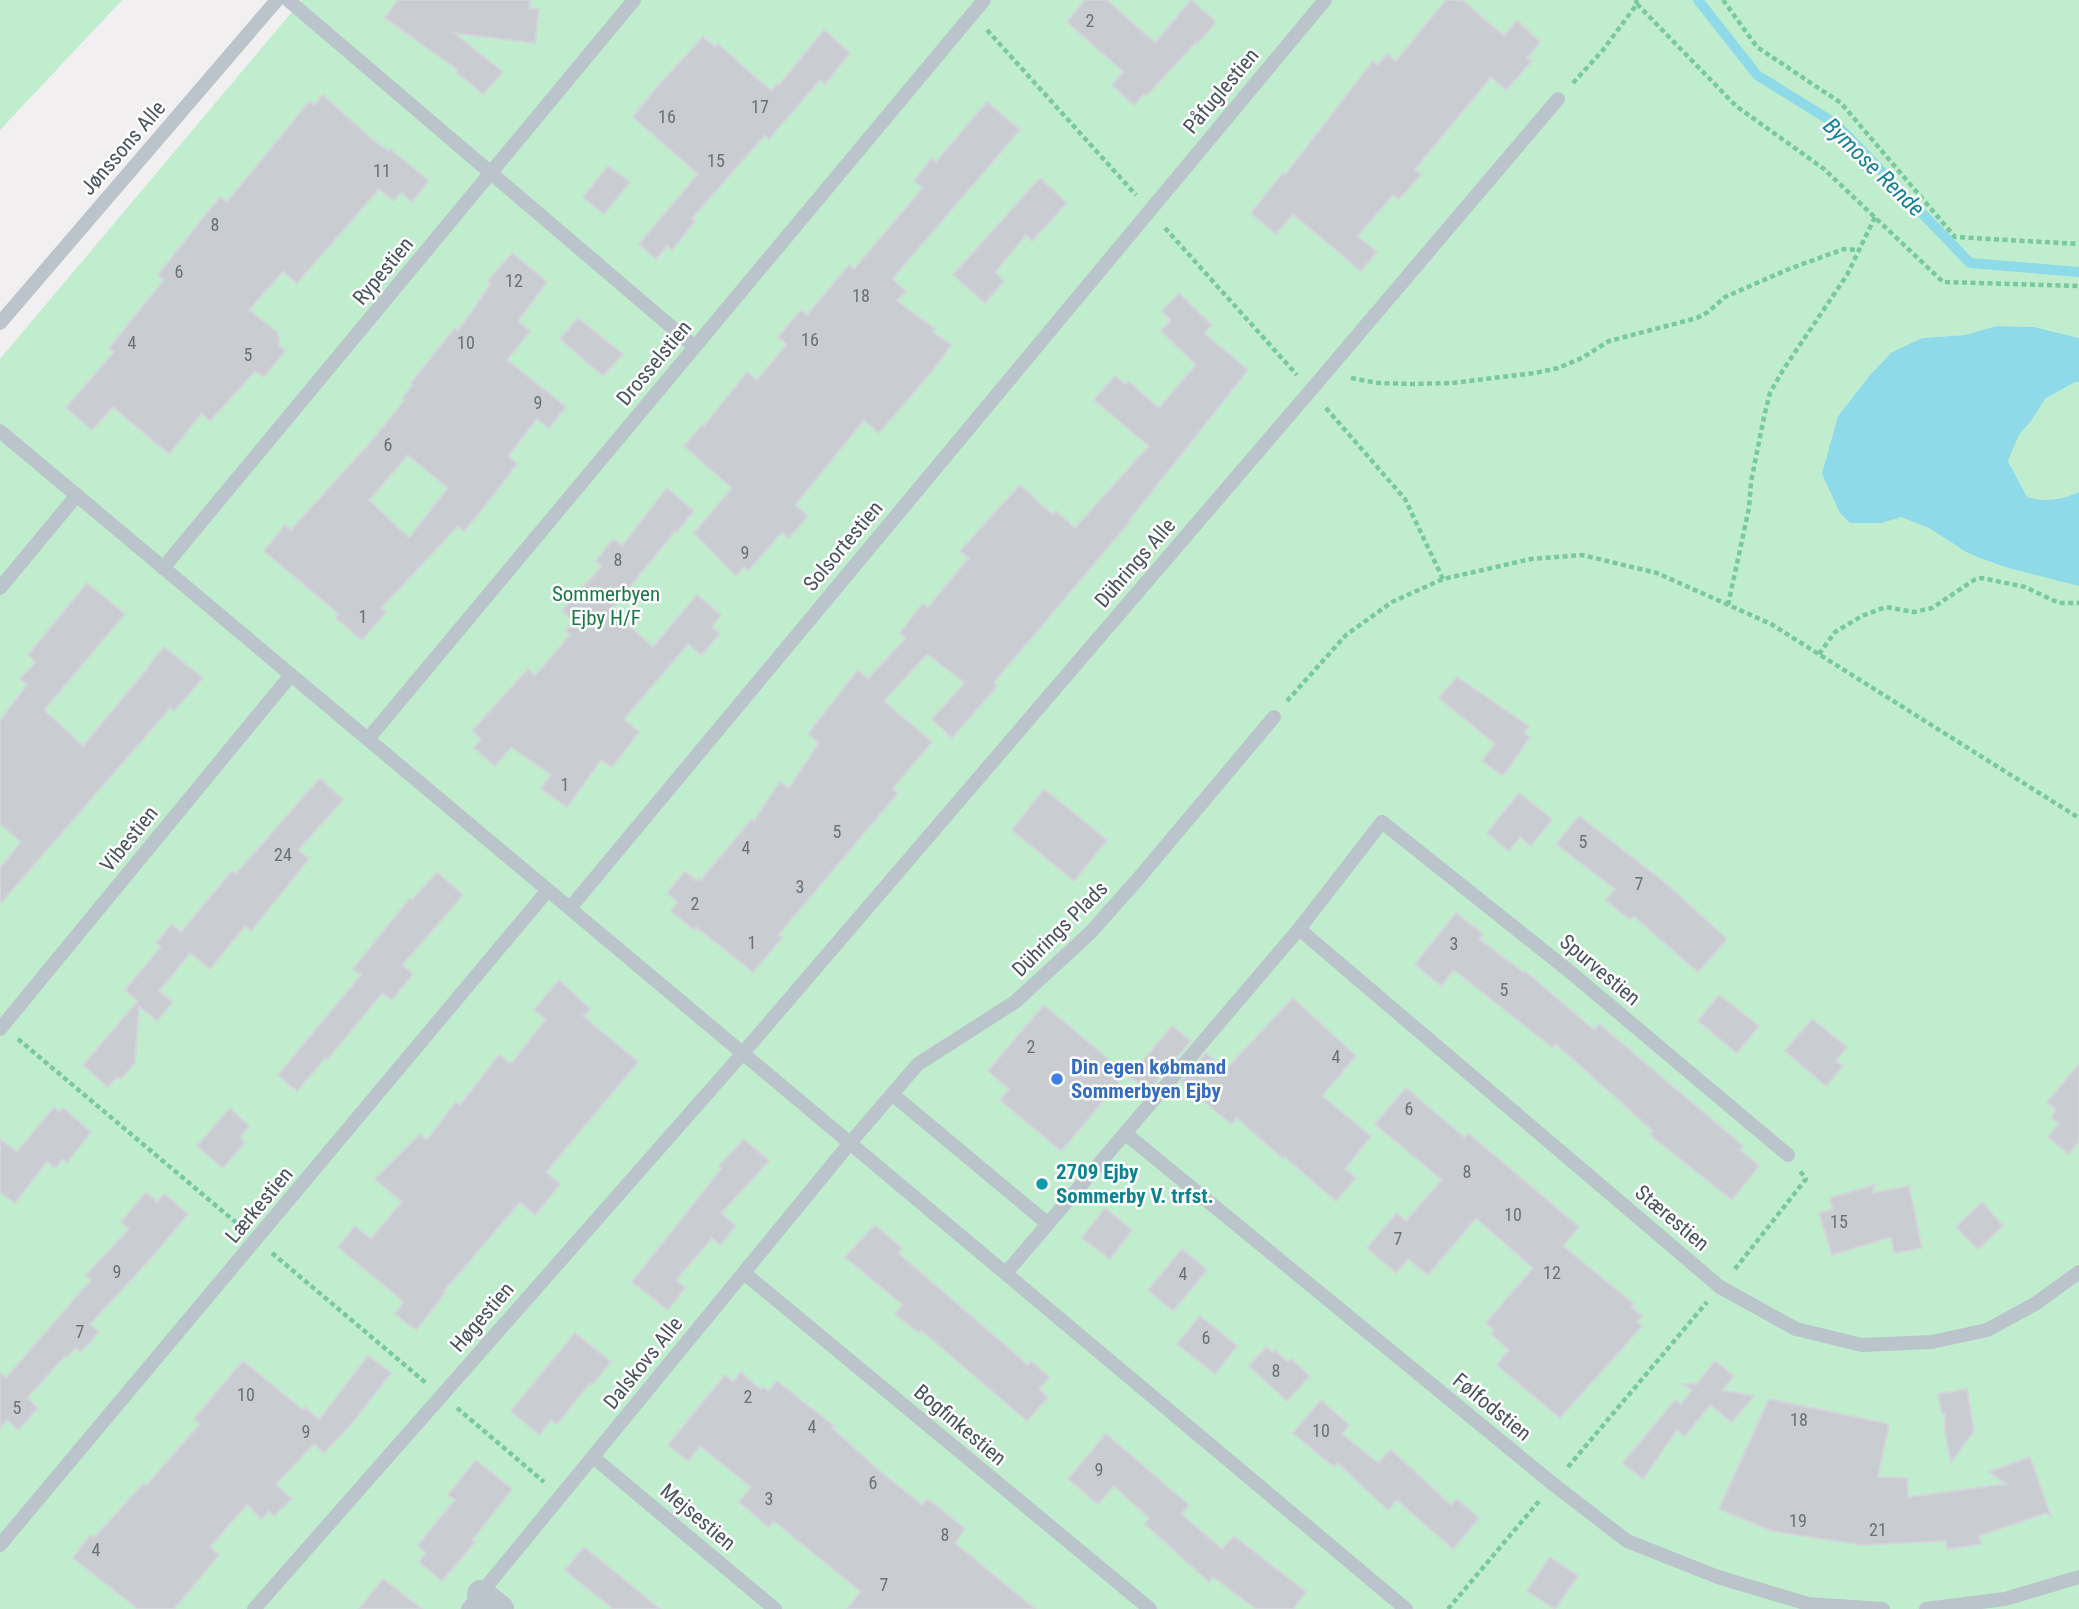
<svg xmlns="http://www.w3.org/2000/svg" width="2079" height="1609" viewBox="0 0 2079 1609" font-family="'Roboto Condensed',sans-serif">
	<rect width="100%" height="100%" fill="#f1efef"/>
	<g fill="#bfedce">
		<path d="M0,0H122L0,130Z"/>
		<path d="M302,0H2079V338L2034,327L1996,326L1965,335L1922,338L1892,352L1870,375L1838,416L1882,523C1887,522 1896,517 1902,517C1926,520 1949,544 1969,553C2004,569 2042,575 2079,586V1609H0V359Z"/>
		<path d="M2075,382H2079V492C2061,500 2047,502 2027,497L2008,461L2019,435L2031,421L2045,399Z"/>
	</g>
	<path fill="#8edae8" d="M1996,326L2034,327L2079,338V382H2075L2045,399L2031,421L2019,435L2008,461L2027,497C2047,502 2061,500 2079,492V586L2005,567L1980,558L1966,552L1929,528L1901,517L1882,523H1850L1840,513L1822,474L1838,416L1870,375L1892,352L1922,338L1965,335Z"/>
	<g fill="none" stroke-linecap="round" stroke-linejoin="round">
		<path stroke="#8edae8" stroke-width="10" d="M1698,0L1757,75L1836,124L1970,263L2079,272"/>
	</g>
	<g fill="#c9ccd1" stroke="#d3d5da" stroke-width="2" fill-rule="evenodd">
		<path d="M398,0H530L529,8L539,9L535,43L454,33L503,72L483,94L456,72L458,70L385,18Z"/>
		<path d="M1085,0H1107L1155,43L1191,0L1216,22L1197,44L1196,42L1146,96L1144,94L1134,105L1112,85L1124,72L1067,22Z"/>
		<path d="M1446,0H1462L1504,36L1517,20L1540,42L1527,58L1532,61L1506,90L1491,77L1415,169L1421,175L1399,199L1393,195L1357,236L1377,252L1361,271L1293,214L1276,234L1251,213L1283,173L1285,175L1373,61L1378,65L1387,54L1396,61Z"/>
		<path d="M824,30L850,53L825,84L820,80L769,139L765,135L692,218L695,221L672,250L667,246L656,259L639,244L698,174L633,117L658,86L703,37L715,47L718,44L771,91L777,84L779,85Z"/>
		<path d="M323,95L375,142L388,151L390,149L429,181L412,202L401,192L394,201L379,189L297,283L283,271L249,310L278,333L279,345L285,351L264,377L255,371L210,421L202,413L169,454L113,407L92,430L66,408L114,352L109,348L164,280L158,275L192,232L220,197L227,202L310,101L314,105Z"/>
		<path d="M987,102L1020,130L892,279L906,291L897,301L935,329L933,332L951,345L934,369L879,433L864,420L795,505L808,516L789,538L782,532L748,571L744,567L736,576L694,533L732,488L684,446L702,425L704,426L747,372L757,380L787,344L778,337L801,310L807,315L849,265L854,269L923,188L914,181L932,158L936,162Z"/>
		<path d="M608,166L630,182L604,214L583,197Z"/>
		<path d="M1040,178L1067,203L1032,241L1026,235L995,272L1004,281L985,303L953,275Z"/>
		<path d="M512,253L547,282L518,321L530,331L507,360L566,407L549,428L537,419L508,456L517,464L480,512L464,531L458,526L381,608L386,612L362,640L336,618L339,614L264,551L285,525L291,530L369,444L405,400L402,398L413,385L411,383L455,328L458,331L491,284L488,281ZM408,455L448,488L409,538L369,500Z"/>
		<path d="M1179,293L1212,325L1204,333L1248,370L1130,519L1131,520L994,682L997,686L952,738L932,719L965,683L927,654L884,701L932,742L892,789L898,793L778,935L782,938L753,972L696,927L694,930L671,911L678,902L667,893L685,871L696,881L699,878L701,880L752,819L754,821L780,782L789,788L819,743L808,734L858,670L868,679L906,638L900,633L922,604L928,608L969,558L960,551L1020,485L1053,515L1056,511L1075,528L1149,446L1094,400L1115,376L1125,384L1128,381L1159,408L1196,365L1161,331L1171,320L1162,311Z"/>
		<path d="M578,318L623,354L603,376L560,339Z"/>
		<path d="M667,488L694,511L677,532L675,531L611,610L653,647L697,595L721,615L712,627L720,634L701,655L688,644L624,719L639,732L612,767L601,760L567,807L541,789L551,775L511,747L495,766L474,748L481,739L472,731L528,669L535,676L570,635L566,631L574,621L562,611L602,566L596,561L613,539L622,546Z"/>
		<path d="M87,583L125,614L44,710L83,746L149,667L148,666L164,647L203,678L174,711L170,708L0,904V868L21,842L0,824V721L27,685L20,679L36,662L28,655Z"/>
		<path d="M1457,677L1529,726L1524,733L1530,737L1503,776L1482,761L1495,744L1439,698Z"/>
		<path d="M320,778L343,800L298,850L309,859L251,931L245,926L210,969L190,953L159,991L173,1002L157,1021L139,1006L135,1063L122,1078H116L108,1087L83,1065L138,1001L125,990L161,947L156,943L172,924L181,932L232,871L236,874Z"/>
		<path d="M1044,789L1107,840L1074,881L1012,830Z"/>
		<path d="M1519,793L1552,819L1531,846L1520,837L1509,851L1487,833Z"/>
		<path d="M1579,816L1664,882L1727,939L1698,972L1634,916L1630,920L1606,900L1615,889L1556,844Z"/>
		<path d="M437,872L463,895L402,965L413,974L392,1000L382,993L328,1059L326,1057L297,1091L278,1075L361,975L353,969L410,898L412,900Z"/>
		<path d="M1456,913L1483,934L1479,939L1524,973L1525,971L1594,1030L1599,1024L1743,1146L1740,1150L1759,1166L1732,1200L1650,1135L1653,1131L1556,1044L1553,1048L1454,970L1441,986L1415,964Z"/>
		<path d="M559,980L590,1009L583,1016L638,1062L546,1172L560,1184L535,1215L520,1202L443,1292L445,1293L416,1330L395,1314L404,1302L338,1247L355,1226L371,1239L402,1202L375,1179L420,1134L427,1140L456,1102L460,1105L499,1055L511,1064L546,1019L534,1010Z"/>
		<path d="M1719,995L1759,1026L1737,1053L1698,1021Z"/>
		<path d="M1293,998L1356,1056L1322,1096L1371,1136L1345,1169L1356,1178L1336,1201L1285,1157L1283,1159L1237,1118L1231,1124L1181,1082L1206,1053L1218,1064L1221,1061L1228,1067Z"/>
		<path d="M1044,1005L1126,1074L1061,1151L1000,1100L1009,1089L988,1071Z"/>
		<path d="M1812,1019L1847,1047L1836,1061L1843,1066L1826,1086L1785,1051Z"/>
		<path d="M1172,1026L1191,1041L1148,1091L1130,1076Z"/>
		<path d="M2079,1064V1141L2069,1154L2048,1137L2059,1124L2051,1117L2056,1110L2047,1102Z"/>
		<path d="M1406,1088L1465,1138L1468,1133L1579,1227L1563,1246L1634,1304L1631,1307L1642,1316L1637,1322L1642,1326L1560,1418L1497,1365L1509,1350L1491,1334L1494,1330L1486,1323L1533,1268L1476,1218L1428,1275L1408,1259L1396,1273L1367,1248L1397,1213L1406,1221L1442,1180L1375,1124Z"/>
		<path d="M54,1107L59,1112L63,1108L91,1132L67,1162L63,1159L55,1168L47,1161L15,1203L0,1192V1139L17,1152Z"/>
		<path d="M230,1108L249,1126L240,1137L245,1142L223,1168L197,1146Z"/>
		<path d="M744,1139L769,1161L721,1213L736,1226L720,1245L712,1238L676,1280L685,1288L668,1310L632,1282L722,1168L719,1166Z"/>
		<path d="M1874,1185L1872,1193L1909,1186L1922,1248L1894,1253L1891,1237L1832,1255L1819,1213L1833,1209L1830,1198Z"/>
		<path d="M146,1192L157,1202L164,1194L188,1214L152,1257L90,1324L99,1332L81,1352L76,1348L67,1357L65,1356L27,1398L38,1408L18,1430L7,1420L0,1428V1373L6,1378L91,1280L86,1275L129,1229L121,1222Z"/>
		<path d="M1982,1202L2003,1226L1978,1249L1956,1227Z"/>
		<path d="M1105,1208L1132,1230L1110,1259L1082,1238Z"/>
		<path d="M875,1225L902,1248L898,1253L1028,1365L1031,1361L1049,1377L1039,1389L1048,1397L1027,1421L921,1330L919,1333L895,1314L903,1305L845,1257Z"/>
		<path d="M1182,1249L1207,1270L1173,1311L1148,1290Z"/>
		<path d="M1200,1316L1237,1346L1215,1374L1177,1344Z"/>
		<path d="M575,1333L611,1362L592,1385L590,1383L557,1424L551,1420L539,1435L511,1411Z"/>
		<path d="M1266,1347L1273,1353L1275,1350L1288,1362L1291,1359L1310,1376L1287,1401L1249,1366Z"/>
		<path d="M368,1356L391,1373L352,1423L324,1453L314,1444L276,1484L292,1499L274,1516L269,1511L261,1519L247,1504L210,1547L219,1555L174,1609H138L73,1558L90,1535L94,1538L143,1484L146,1486L200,1424L194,1419L243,1361L303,1410L305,1407L319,1420Z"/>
		<path d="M1715,1361L1734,1376L1722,1390L1754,1396L1732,1422L1710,1405L1685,1436L1677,1430L1643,1479L1623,1463L1675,1400L1681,1404L1692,1390L1682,1383L1696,1385Z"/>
		<path d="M741,1372L761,1390L763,1387L768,1391L777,1381L834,1426L832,1428L875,1467L922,1505L927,1499L933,1503L965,1529L955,1543L1035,1609H847L861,1592L774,1521L769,1527L739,1502L751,1487L700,1446L688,1461L668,1445L725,1375L733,1382Z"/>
		<path d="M1967,1389L1974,1431L1951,1462L1945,1432V1414H1942L1938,1394Z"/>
		<path d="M1769,1399L1889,1424L1878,1477L1907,1478L1908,1497L2006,1484L1989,1472L2030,1457L2051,1516L2046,1513L1979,1536L1981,1544L1947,1549L1946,1541L1862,1545L1772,1531L1719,1509Z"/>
		<path d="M1321,1400L1349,1425L1342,1434L1378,1463L1391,1450L1451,1505L1457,1499L1479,1518L1453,1549L1397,1500L1388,1510L1338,1463L1334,1467L1293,1433Z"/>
		<path d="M1106,1434L1189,1505L1181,1514L1222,1549L1234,1536L1306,1592L1293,1609H1256L1213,1577L1209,1582L1145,1524L1149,1518L1114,1486L1098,1504L1068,1479Z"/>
		<path d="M476,1460L512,1489L472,1540L475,1542L442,1581L419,1562L426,1553L418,1545L455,1500L448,1495Z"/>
		<path d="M584,1547L660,1609H613L565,1570Z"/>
		<path d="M1550,1557L1578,1576L1555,1609L1527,1591Z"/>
		<path d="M383,1579L422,1609H359Z"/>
	</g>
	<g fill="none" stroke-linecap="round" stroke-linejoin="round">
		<g stroke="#79c99d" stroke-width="4.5" stroke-dasharray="5 3.5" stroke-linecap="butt">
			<path d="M1723,0L1757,47L1841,103L1955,237L2079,244"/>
			<path d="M1637,4L1736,106L1824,169L1943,282L2079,286"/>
			<path d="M987,30L1136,195"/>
			<path d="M1573,83L1603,50L1637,4L1636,0"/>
			<path d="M1165,228L1297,375"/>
			<path d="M1351,378L1378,383L1411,384L1452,383L1535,373L1558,368L1582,358L1609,341L1697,318L1708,312L1725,297L1789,269L1844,249L1858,250"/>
			<path d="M1326,408L1405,499L1443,579"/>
			<path d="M1728,605L1749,508L1751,482L1764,417L1770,393L1783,370L1847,275L1875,217"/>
			<path d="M1819,654L1835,632L1862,616L1886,607L1914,612L1932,608L1974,580L1982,578L2025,587L2059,603H2079"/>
			<path d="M1287,701L1346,635L1392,602L1443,579L1531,559L1582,555L1657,573L1771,624L2079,818"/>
			<path d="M18,1039L239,1225"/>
			<path d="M272,1253L426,1383"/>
			<path d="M1735,1269L1806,1179L1800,1171"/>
			<path d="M457,1408L544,1482"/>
			<path d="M1568,1467L1707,1302"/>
			<path d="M1448,1609L1540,1500"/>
		</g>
		<g stroke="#bbc4cb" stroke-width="14">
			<path d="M288,0L695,347"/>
			<path d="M0,323L277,0"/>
			<path d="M0,431L1406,1609"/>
			<path d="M163,568L634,0"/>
			<path d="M0,588L77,495"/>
			<path d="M368,739L984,0"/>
			<path d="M570,908L1325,0"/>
			<path d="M1299,929L1720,1287L1796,1329L1862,1345L1932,1342L1987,1330L2035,1304L2079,1272"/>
			<path d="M0,1029L291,675"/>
			<path d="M892,1094L1048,1224"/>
			<path d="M1126,1134L1553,1484L1627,1541L1718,1577L1808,1604L1883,1609"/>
			<path d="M744,1273L1150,1609"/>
			<path d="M1006,1273L1299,929L1382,822L1569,971L1788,1155"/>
			<path d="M593,1457L775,1609"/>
			<path d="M0,1545L548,890"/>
			<path d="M254,1609L743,1053L1311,390L1558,99"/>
			<path d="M468,1609L850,1143L918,1064L1015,1002L1090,933L1138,879L1274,717"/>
			<path d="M1926,1609L2005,1599L2079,1577"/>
		</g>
		<path stroke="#bbc4cb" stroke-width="28" d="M481,1594L500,1609"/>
	</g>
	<circle fill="#3f7fe0" stroke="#fff" stroke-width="2.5" cx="1057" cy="1079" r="7"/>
	<circle fill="#0f9aa8" stroke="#fff" stroke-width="2.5" cx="1042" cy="1184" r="7"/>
	<g text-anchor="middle" stroke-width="5" stroke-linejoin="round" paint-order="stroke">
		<g font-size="18" fill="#687178">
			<text x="1090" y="27">2</text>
			<text x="760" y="113">17</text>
			<text x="667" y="123">16</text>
			<text x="716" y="167">15</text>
			<text x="382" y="177">11</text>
			<text x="215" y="231">8</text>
			<text x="179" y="278">6</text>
			<text x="514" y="287">12</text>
			<text x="861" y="302">18</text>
			<text x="810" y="346">16</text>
			<text x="132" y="349">4</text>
			<text x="466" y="349">10</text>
			<text x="248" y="361">5</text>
			<text x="538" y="409">9</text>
			<text x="388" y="451">6</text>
			<text x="745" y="559">9</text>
			<text x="618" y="566">8</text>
			<text x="363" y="623">1</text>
			<text x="565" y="791">1</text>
			<text x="837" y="838">5</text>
			<text x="1583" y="848">5</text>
			<text x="746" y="854">4</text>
			<text x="283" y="861">24</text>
			<text x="1639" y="890">7</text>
			<text x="800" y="893">3</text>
			<text x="695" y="910">2</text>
			<text x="752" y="949">1</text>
			<text x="1454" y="950">3</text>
			<text x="1504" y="996">5</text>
			<text x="1031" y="1053">2</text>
			<text x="1336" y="1063">4</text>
			<text x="1409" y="1115">6</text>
			<text x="1467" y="1178">8</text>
			<text x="1513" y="1221">10</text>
			<text x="1839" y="1228">15</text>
			<text x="1398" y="1245">7</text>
			<text x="117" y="1278">9</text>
			<text x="1552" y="1279">12</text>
			<text x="1183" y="1280">4</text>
			<text x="80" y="1338">7</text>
			<text x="1206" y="1344">6</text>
			<text x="1276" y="1377">8</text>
			<text x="246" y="1401">10</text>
			<text x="748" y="1403">2</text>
			<text x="17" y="1414">5</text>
			<text x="1799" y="1426">18</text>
			<text x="812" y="1433">4</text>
			<text x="1321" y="1437">10</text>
			<text x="306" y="1438">9</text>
			<text x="1099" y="1476">9</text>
			<text x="873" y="1489">6</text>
			<text x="769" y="1505">3</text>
			<text x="1798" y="1527">19</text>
			<text x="1878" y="1536">21</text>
			<text x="945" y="1541">8</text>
			<text x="96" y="1556">4</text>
			<text x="884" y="1591">7</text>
		</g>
		<g font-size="21" fill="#48535b" stroke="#fff">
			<text transform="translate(1221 91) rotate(-50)" y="7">Påfuglestien</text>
			<text transform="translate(123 148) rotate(-49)" y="7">Jønssons Alle</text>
			<text transform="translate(383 271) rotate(-50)" y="7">Rypestien</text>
			<text transform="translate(654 363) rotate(-50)" y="7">Drosselstien</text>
			<text transform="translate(843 546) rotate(-50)" y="7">Solsortestien</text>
			<text transform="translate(1135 563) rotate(-49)" y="7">Dührings Alle</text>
			<text transform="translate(129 839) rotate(-51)" y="7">Vibestien</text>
			<text transform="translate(1060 929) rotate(-45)" y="7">Dührings Plads</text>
			<text transform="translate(1600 970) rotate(40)" y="7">Spurvestien</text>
			<text transform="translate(259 1205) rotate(-50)" y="7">Lærkestien</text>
			<text transform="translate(1672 1218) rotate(40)" y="7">Stærestien</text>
			<text transform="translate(482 1317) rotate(-49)" y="7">Høgestien</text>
			<text transform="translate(643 1363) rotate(-51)" y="7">Dalskovs Alle</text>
			<text transform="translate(1492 1407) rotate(39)" y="7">Følfodstien</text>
			<text transform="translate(960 1425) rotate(40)" y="7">Bogfinkestien</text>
			<text transform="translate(698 1517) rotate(40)" y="7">Mejsestien</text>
		</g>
		<g font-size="21" fill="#1b7945" stroke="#fff">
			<text x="606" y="601">Sommerbyen<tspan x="606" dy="24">Ejby H/F</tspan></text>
		</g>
		<g font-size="21" font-weight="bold" fill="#366cbe" stroke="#fff" text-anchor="start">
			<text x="1071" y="1074">Din egen købmand<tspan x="1071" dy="24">Sommerbyen Ejby</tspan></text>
		</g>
		<g font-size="21" font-weight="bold" fill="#0d838f" stroke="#fff" text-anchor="start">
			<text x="1056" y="1179">2709 Ejby<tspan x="1056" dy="24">Sommerby V. trfst.</tspan></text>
		</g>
		<g font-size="23" font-style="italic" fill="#138194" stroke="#fff">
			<text transform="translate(1874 167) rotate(44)" y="8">Bymose Rende</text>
		</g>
	</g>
</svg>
